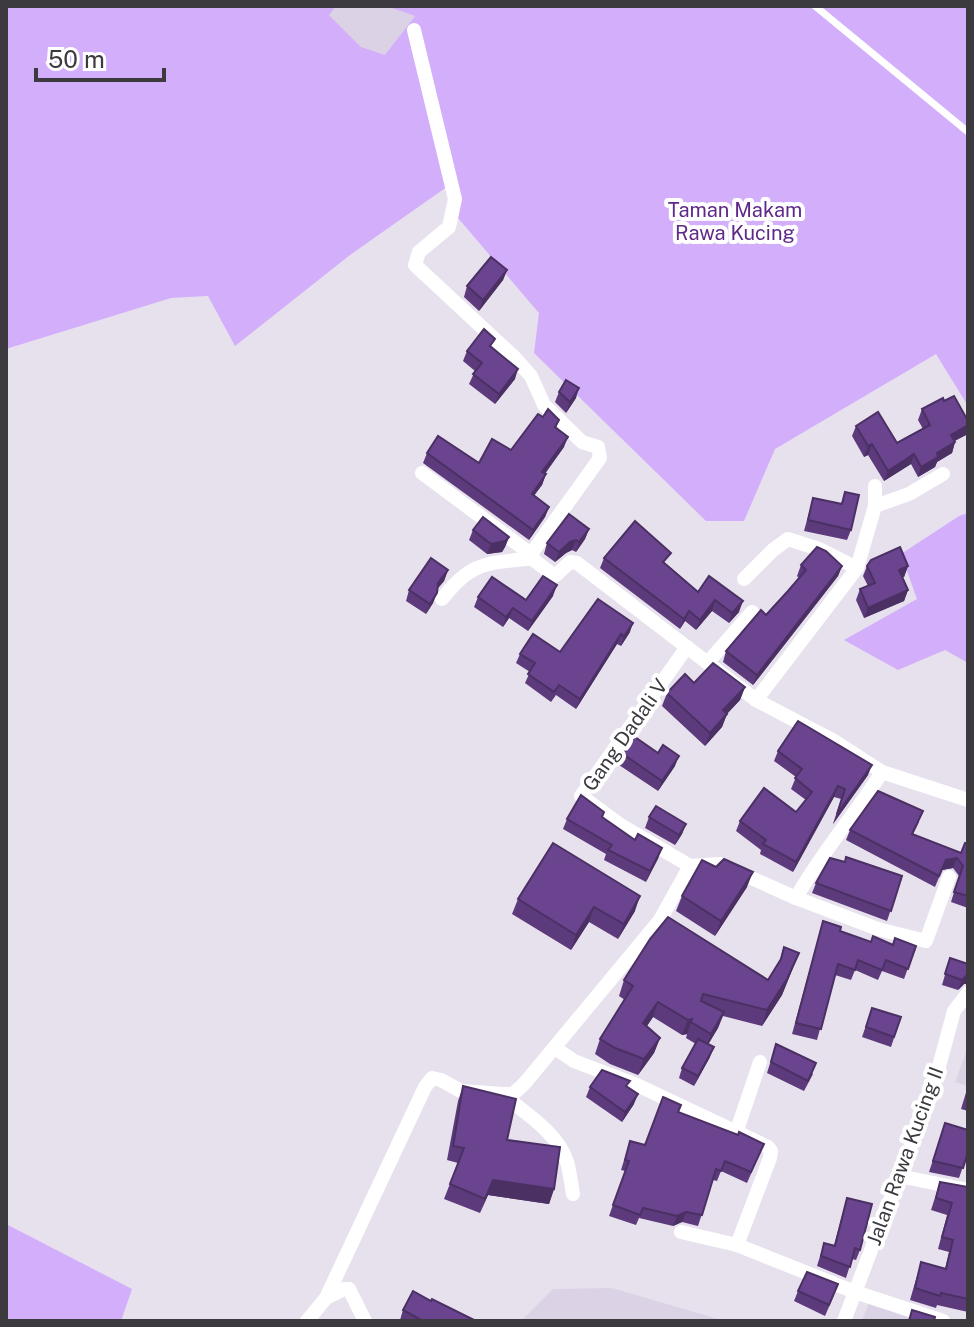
<svg xmlns="http://www.w3.org/2000/svg" width="974" height="1327" viewBox="0 0 974 1327" font-family="'Public Sans',sans-serif">
	<rect width="100%" height="100%" fill="#e7e1ee"/>
	<g fill="#dbd3e5">
		<path d="M336,6H394L393,8L415,16L385,56L361,47L328,14Z"/>
		<path d="M968,1047V1086L955,1082Z"/>
		<path d="M612,1288L725,1321H521L553,1289Z"/>
		<path d="M869,1302L925,1321H862Z"/>
	</g>
	<g fill="#d3aefa">
		<path d="M6,6H336L329,15L361,47L385,55L415,16L392,8L394,6H968V406L936,354L775,449L744,521H706L534,353L539,313L452,211L451,184L350,255L235,346L208,296L171,298L6,349Z"/>
		<path d="M968,513V663L945,650L898,670L844,640L917,599L901,554L959,516Z"/>
		<path d="M6,1224L132,1289L121,1321H6Z"/>
	</g>
	<g fill="none" stroke-linecap="round" stroke-linejoin="round">
		<path stroke="#fff" stroke-width="7" d="M815,6L968,132"/>
		<g stroke="#fff" stroke-width="14">
			<path d="M414,30L455,199L449,227L419,252L415,265L514,357L531,376L544,405L582,442L598,447L600,458L531,554L535,561L555,576L570,562L577,563L756,700L834,741L882,772L968,800"/>
			<path d="M422,473L531,554"/>
			<path d="M875,506L909,494L943,474"/>
			<path d="M744,579L773,550L788,539L819,549L857,568"/>
			<path d="M442,599C472,560 487,564 533,558"/>
			<path d="M687,647L581,796L619,824L690,866"/>
			<path d="M708,662L752,612"/>
			<path d="M756,700L857,568L875,506V486"/>
			<path d="M796,898C821,853 855,815 882,772"/>
			<path d="M555,1048L574,1061L637,1085L768,1147L771,1151L770,1158L737,1245"/>
			<path d="M502,1094C524,1112 559,1134 567,1162C570,1172 571,1183 573,1194"/>
			<path d="M737,1130L760,1062"/>
			<path d="M899,1176L968,1190"/>
			<path d="M681,1232L737,1245L855,1292L943,1321"/>
			<path d="M326,1298L344,1289H349L365,1321"/>
			<path d="M307,1321L326,1298L425,1087L432,1078L441,1080L461,1091L502,1094H513L524,1084L660,920L690,866L720,864L796,898L878,929L926,941L949,877"/>
			<path d="M844,1321L934,1085L954,1011L968,993"/>
		</g>
	</g>
	<g fill="#5c3a7b">
		<path d="M507,270L503,280L479,311L464,297L467,286Z"/>
		<path d="M492,348L515,379L495,404L469,384L475,371L463,361L467,351Z"/>
		<path d="M559,392L576,398L566,413L555,402Z"/>
		<path d="M944,401L968,421V428L966,435L954,441L955,442L952,453L937,462L935,467L918,477L911,464L884,481L868,455L864,457L852,436L856,426L897,443L923,429L918,420L922,409Z"/>
		<path d="M543,417L559,420L556,428L564,447L545,474H546L542,485L534,495L549,507L545,517L529,540L423,463L427,453L479,463L511,450Z"/>
		<path d="M845,492L851,530L847,540L804,531L813,498L841,504Z"/>
		<path d="M589,529L585,539L576,552L572,550L566,553L555,562L544,554L547,543Z"/>
		<path d="M473,530L509,537L505,547L502,552L487,554L469,540Z"/>
		<path d="M604,558L666,564L698,592L739,612L729,623L712,611L696,630L685,621L680,629L600,568Z"/>
		<path d="M801,565L842,566L838,576L753,685L723,662L726,651L766,615L799,578L797,576Z"/>
		<path d="M867,566H908L904,577H902L908,590L904,601L864,618L856,600L860,589L868,586L863,576Z"/>
		<path d="M448,570L444,581L437,589L433,603L426,614L406,601L409,590Z"/>
		<path d="M553,596L528,631L509,618L503,627L474,607L478,597L526,600Z"/>
		<path d="M630,632L621,646L617,644L576,709L556,695L551,702L525,683L530,672L516,663L520,654L560,652Z"/>
		<path d="M694,683L745,687L740,700L727,714L722,727L705,746L662,706L667,693Z"/>
		<path d="M778,751L868,775L833,824L841,799L834,797L793,872L760,854L761,850L736,831L740,821L796,812L806,800L791,789L796,777L774,761Z"/>
		<path d="M623,754L675,766L658,791L619,765Z"/>
		<path d="M649,817L686,824L682,834L675,845L645,828Z"/>
		<path d="M602,818L635,840L662,848L646,882L604,860L606,854L563,829L567,819Z"/>
		<path d="M919,822L913,834L961,853L968,844V908L951,902L959,876L953,868L942,870L935,887L846,840L850,830Z"/>
		<path d="M902,876L887,921L812,893L816,883Z"/>
		<path d="M747,887L715,936L676,911L682,896Z"/>
		<path d="M518,899L635,911L618,939L589,922L571,950L512,914Z"/>
		<path d="M823,921L840,931L871,942L916,946L904,979L882,971L878,980L855,970L851,980L835,975L817,1040L792,1034Z"/>
		<path d="M784,947L799,953L782,995L762,1026L723,1016L718,1028L708,1044L710,1057L694,1086L679,1078L682,1068L696,1044L686,1038L687,1034L682,1035L653,1017L647,1026L660,1038L654,1053L638,1075L610,1064L595,1054L600,1039L625,1000L619,996L624,980H768L779,963Z"/>
		<path d="M950,958L964,984L958,990L942,985Z"/>
		<path d="M872,1008L901,1017L891,1047L862,1037Z"/>
		<path d="M776,1044L813,1074L804,1091L767,1073Z"/>
		<path d="M463,1086L507,1140L554,1189L549,1204L488,1195L480,1213L444,1199L458,1163L447,1160L458,1101Z"/>
		<path d="M968,1086V1111L961,1109Z"/>
		<path d="M590,1087H628L634,1104L622,1122L586,1097Z"/>
		<path d="M678,1112L764,1144L747,1183L721,1171L717,1181L713,1180L698,1226L682,1222L673,1226L639,1218L636,1225L609,1216L625,1171L621,1170L630,1141L645,1145Z"/>
		<path d="M945,1123L968,1152L959,1178L929,1172Z"/>
		<path d="M940,1182L968,1187V1312L937,1305L936,1308L910,1300L921,1262L945,1269L949,1252L938,1249L947,1215L931,1210Z"/>
		<path d="M847,1198L860,1250L856,1260L852,1259L846,1278L817,1266L824,1243L834,1245Z"/>
		<path d="M798,1291L834,1295L825,1316L794,1301Z"/>
		<path d="M431,1301L476,1321H402L400,1320L403,1310Z"/>
	</g>
	<g fill="#4b3064">
		<path d="M507,270L503,280L479,311L483,300Z"/>
		<path d="M518,369L515,379L495,404L499,394Z"/>
		<path d="M579,388L576,398L566,413L570,402Z"/>
		<path d="M968,425L966,435L947,445L951,435Z"/>
		<path d="M568,437L564,447L538,482L542,472Z"/>
		<path d="M955,442L952,453L937,462L935,467L918,477L921,467L937,453Z"/>
		<path d="M872,444L868,455L864,457L868,446Z"/>
		<path d="M914,454L911,464L884,481L888,471Z"/>
		<path d="M546,474L542,485L528,504L532,494Z"/>
		<path d="M549,507L545,517L529,540L533,530Z"/>
		<path d="M589,529L585,539L576,552L579,542Z"/>
		<path d="M509,537L505,547L502,552L487,554L491,544Z"/>
		<path d="M576,540L572,550L566,553L555,562L559,552L570,542Z"/>
		<path d="M842,566L838,576L753,685L757,675Z"/>
		<path d="M908,566L904,577L895,580L899,570Z"/>
		<path d="M448,570L444,581L434,593L438,583Z"/>
		<path d="M557,585L553,596L528,631L532,621Z"/>
		<path d="M908,590L904,601L864,618L868,608Z"/>
		<path d="M437,593L433,603L426,614L430,604Z"/>
		<path d="M715,600L712,611L696,630L700,620Z"/>
		<path d="M743,601L739,612L729,623L732,613Z"/>
		<path d="M513,608L509,618L503,627L506,617Z"/>
		<path d="M689,611L685,621L680,629L684,619Z"/>
		<path d="M633,623L630,632L621,646L624,636Z"/>
		<path d="M621,634L617,644L576,709L580,699Z"/>
		<path d="M745,687L740,700L718,723L723,710Z"/>
		<path d="M727,714L722,727L705,746L710,733Z"/>
		<path d="M679,756L675,766L658,791L662,781Z"/>
		<path d="M872,765L868,775L833,824L837,814Z"/>
		<path d="M838,786L834,797L793,872L796,862Z"/>
		<path d="M686,824L682,834L675,845L679,835Z"/>
		<path d="M662,848L658,859L646,882L650,871Z"/>
		<path d="M957,858L953,868L942,870L935,887L946,860Z"/>
		<path d="M753,872L747,887L715,936L721,921Z"/>
		<path d="M640,896L635,911L618,939L624,924Z"/>
		<path d="M594,907L589,922L571,950L576,935Z"/>
		<path d="M799,953L782,995L762,1026L767,1010Z"/>
		<path d="M968,974V984H964L958,990L962,980Z"/>
		<path d="M658,1002L653,1017L638,1039L643,1023Z"/>
		<path d="M724,1012L718,1028L705,1050L711,1034Z"/>
		<path d="M692,1019L687,1034L682,1035L688,1020Z"/>
		<path d="M660,1038L654,1053L638,1075L644,1059Z"/>
		<path d="M714,1047L710,1057L694,1086L698,1076Z"/>
		<path d="M638,1094L634,1104L622,1122L625,1112Z"/>
		<path d="M493,1180L554,1189L549,1204L488,1195L480,1213Z"/>
		<path d="M686,1212L682,1222L673,1226L677,1216Z"/>
	</g>
	<g fill="#6b448f" stroke="#4b3064" stroke-width="2">
		<path d="M491,257L507,270L483,300L467,286Z"/>
		<path d="M484,329L495,339L490,346L518,369L499,394L473,374L482,363L467,351Z"/>
		<path d="M566,380L579,388L570,402L559,392Z"/>
		<path d="M954,396L968,421V425L951,435L955,442L937,453L938,457L921,467L914,454L888,471L872,444L868,446L856,426L878,412L897,443L930,425L922,409L943,398L944,401Z"/>
		<path d="M548,409L559,420L555,427L568,437L542,472L546,474L532,494L549,507L533,530L427,453L438,436L479,463L492,439L511,450L538,414L543,417Z"/>
		<path d="M845,492L859,495L851,530L808,520L813,498L842,504Z"/>
		<path d="M569,514L589,529L579,542L576,540L570,542L559,552L547,543Z"/>
		<path d="M483,517L509,537L505,541L491,544L473,530Z"/>
		<path d="M635,521L671,553L663,562L698,592L709,576L743,601L732,613L715,600L700,620L689,611L684,619L604,558Z"/>
		<path d="M817,547L826,551L842,566L757,675L726,651L761,610L766,615L788,591L806,570L801,565Z"/>
		<path d="M900,547L908,566L899,570L908,590L868,608L860,589L875,583L867,566L871,560Z"/>
		<path d="M431,558L448,570L438,583L437,593L430,604L409,590Z"/>
		<path d="M543,576L557,585L532,621L513,608L506,617L478,597L492,577L526,600Z"/>
		<path d="M598,599L633,623L624,636L621,634L580,699L559,685L554,692L528,674L535,663L520,654L533,634L560,652Z"/>
		<path d="M713,663L745,687L723,710L727,714L710,733L667,693L685,674L694,683Z"/>
		<path d="M798,721L872,765L837,814L845,789L838,786L796,862L763,844L766,840L740,821L764,788L796,812L812,792L795,778L802,769L778,751Z"/>
		<path d="M635,737L658,753L663,745L679,756L662,781L623,754Z"/>
		<path d="M878,791L923,811L912,834L961,853L965,843L968,844V896L954,892L963,866L957,858L946,860L939,876L850,830Z"/>
		<path d="M581,795L604,812L602,817L635,840L638,834L662,848L650,871L608,850L612,845L567,819Z"/>
		<path d="M656,806L686,824L679,835L649,817Z"/>
		<path d="M553,843L640,896L624,924L594,907L576,935L518,899Z"/>
		<path d="M846,857L902,876L891,911L816,883L830,858L845,862Z"/>
		<path d="M724,859L753,872L721,921L682,896L702,860L716,867Z"/>
		<path d="M668,917L768,980L781,959L784,947L799,953L787,979L767,1010L703,994L701,1001L724,1012L711,1034L691,1022L692,1019L688,1020L658,1002L643,1023L660,1038L644,1059L615,1048L600,1039L633,986L624,980L650,939Z"/>
		<path d="M823,921L841,927L840,931L871,942L873,936L893,945L895,938L916,946L908,969L886,960L882,970L858,960L855,970L838,964L821,1029L796,1023Z"/>
		<path d="M950,958L968,964V974L962,980L945,974Z"/>
		<path d="M872,1008L901,1017L894,1037L866,1027Z"/>
		<path d="M698,1039L714,1047L698,1076L682,1068Z"/>
		<path d="M776,1044L816,1063L808,1081L771,1062Z"/>
		<path d="M602,1070L630,1081L626,1086L638,1094L625,1112L590,1087Z"/>
		<path d="M463,1086L516,1099L507,1140L560,1147L554,1189L493,1180L485,1199L450,1184L464,1148L453,1146Z"/>
		<path d="M663,1097L681,1105L678,1112L738,1135L739,1132L764,1144L751,1172L725,1161L721,1171L716,1169L702,1215L686,1212L677,1216L643,1208L640,1215L613,1205L629,1161L625,1160L630,1141L645,1145Z"/>
		<path d="M945,1123L968,1130V1152L963,1168L933,1161Z"/>
		<path d="M940,1182L968,1187V1299L941,1293L940,1296L915,1288L921,1262L946,1269L953,1240L942,1237L952,1203L936,1198Z"/>
		<path d="M847,1198L872,1204L860,1250L855,1248L850,1267L821,1256L824,1243L835,1246Z"/>
		<path d="M807,1272L838,1284L829,1305L798,1291Z"/>
		<path d="M413,1291L431,1301L432,1299L476,1321H423L403,1310Z"/>
		<path d="M912,1310L935,1317L934,1321H909Z"/>
	</g>
	<g text-anchor="middle" stroke-width="8" stroke-linejoin="round" paint-order="stroke">
		<g font-size="20" fill="#5f2989" stroke="#fff">
			<text x="735" y="217">Taman Makam<tspan x="735" dy="23">Rawa Kucing</tspan></text>
		</g>
		<g font-size="20" fill="#3d3a3f" stroke="#fff">
			<text transform="translate(625 735) rotate(-55)" y="7">Gang Dadali V</text>
			<text transform="translate(905 1156) rotate(-70)" y="7">Jalan Rawa Kucing II</text>
		</g>
	</g>
	<rect width="974" height="1327" fill="none" stroke="#3d3a3f" stroke-width="16"/>
	<path d="M36 68v12h128v-12" fill="none" stroke="#3d3a3f" stroke-width="4"/>
	<text x="48" y="68" font-size="24" fill="#3d3a3f" stroke="#ffffff" stroke-width="6" paint-order="stroke">50 m</text>
</svg>
